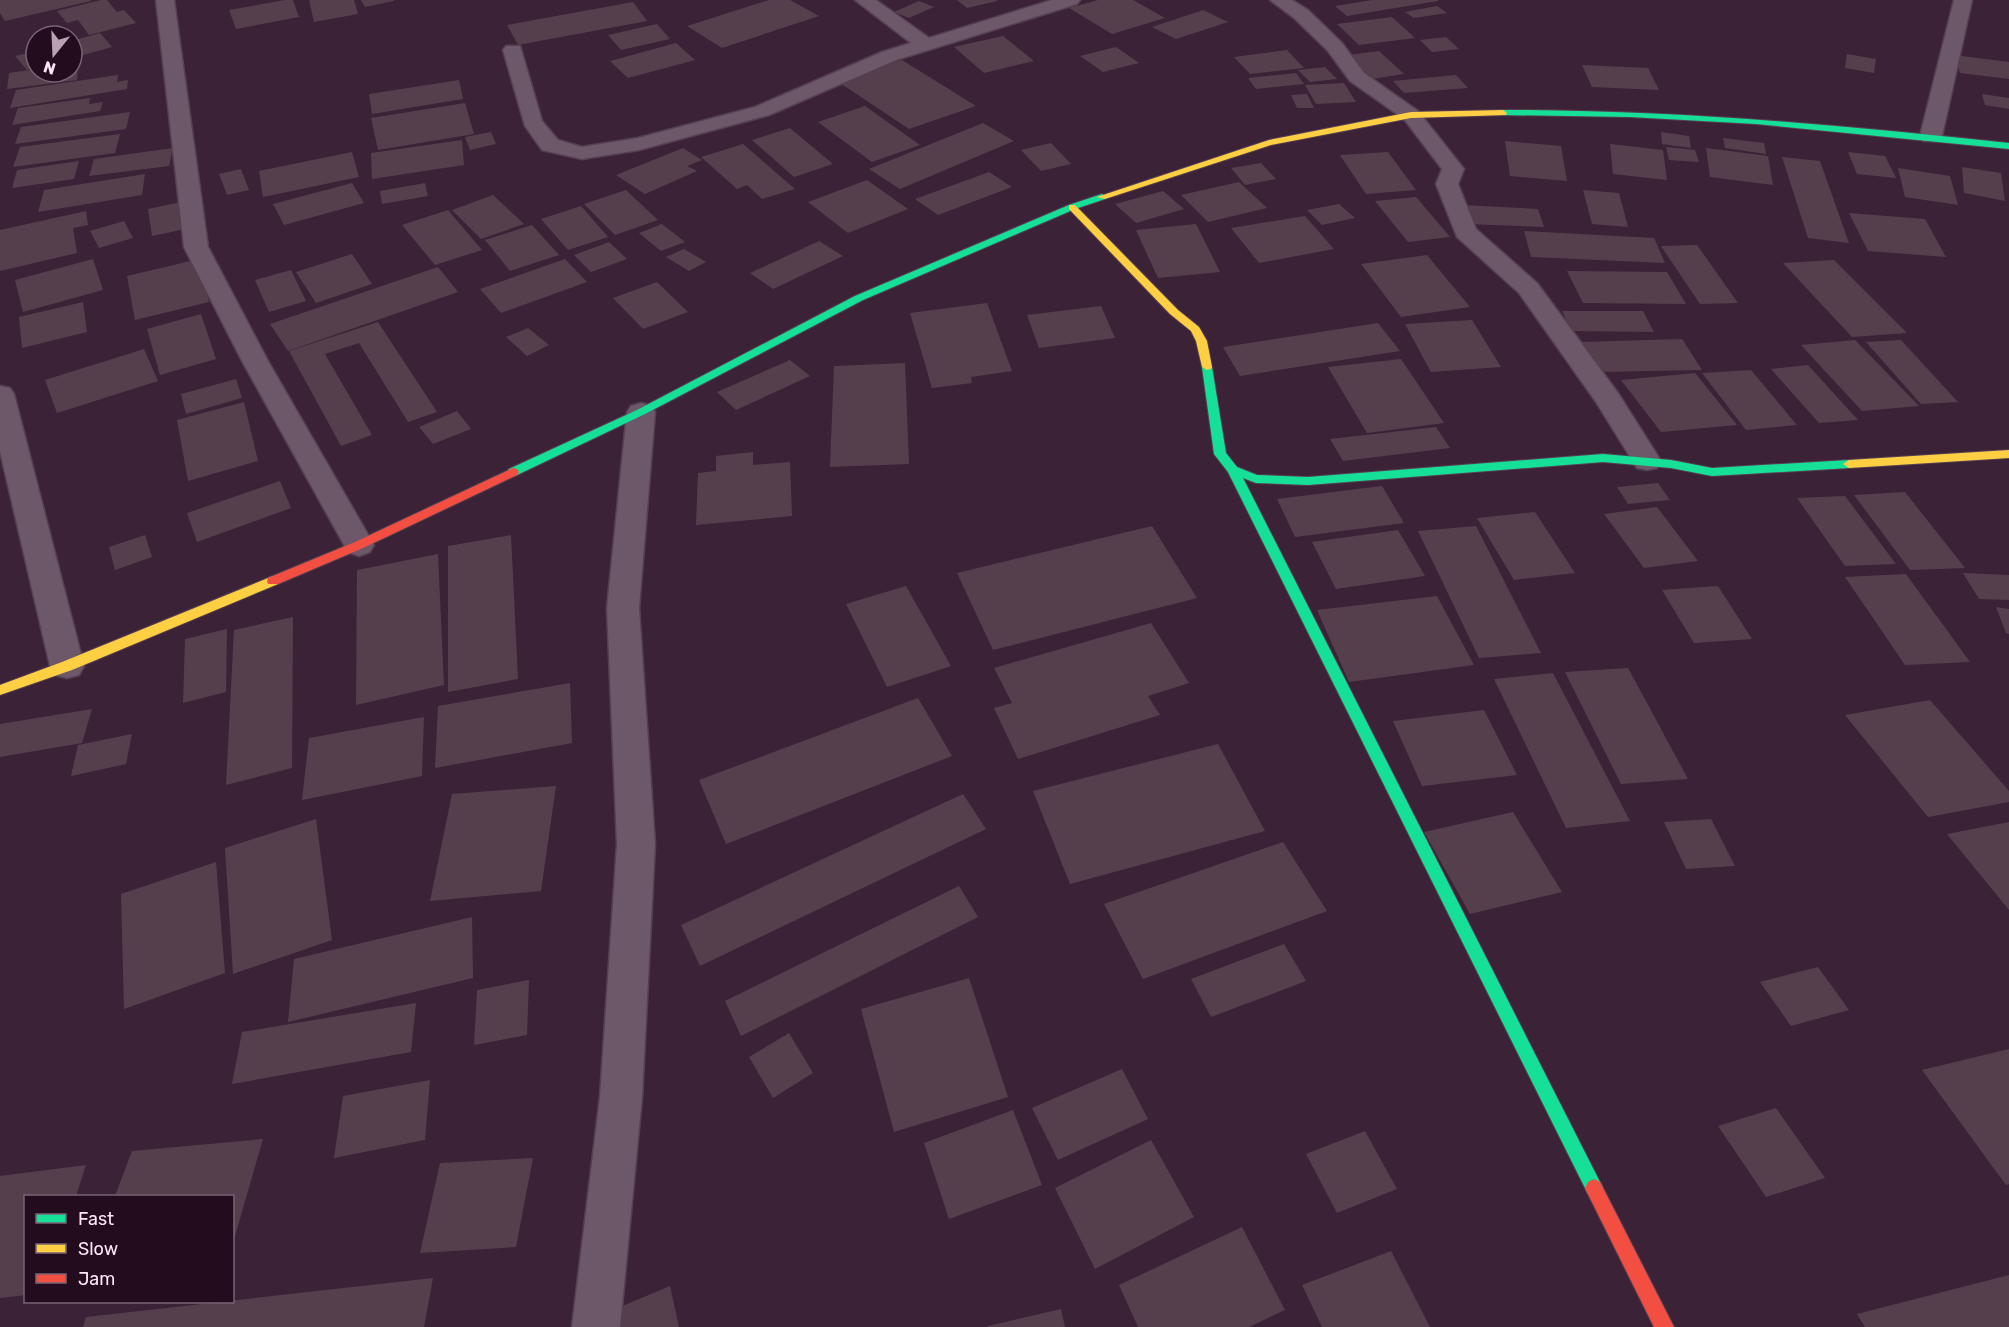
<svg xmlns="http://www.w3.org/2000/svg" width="2009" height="1327" viewBox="0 0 2009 1327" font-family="Rubik,sans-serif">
	<rect width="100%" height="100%" fill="#3c2237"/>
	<g fill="#553f4d">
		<path d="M0,0H91V1L5,21L0,13Z"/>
		<path d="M101,0H107L117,12L124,10L136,23L89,35L78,20L67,23L57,11Z"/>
		<path d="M285,0H293L299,17L236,29L229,10Z"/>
		<path d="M309,0H354L358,14L314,22Z"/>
		<path d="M361,0H394V1L365,7Z"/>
		<path d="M769,0H790L819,16L722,48L687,26Z"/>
		<path d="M957,0H997V1L967,8Z"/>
		<path d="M1098,0H1133L1165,18L1112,34L1069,8Z"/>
		<path d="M1372,0H1438V1L1347,16L1335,6Z"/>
		<path d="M919,1L934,7L909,18L894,12Z"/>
		<path d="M633,2L647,21L518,45L507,25Z"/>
		<path d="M1437,6L1447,13L1414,18L1405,12Z"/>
		<path d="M1203,10L1228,22L1176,39L1152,27Z"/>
		<path d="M1392,17L1415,38L1359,45L1337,24Z"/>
		<path d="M657,24L670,39L621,50L608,35Z"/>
		<path d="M100,33L112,47L72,58V41Z"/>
		<path d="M1003,36L1034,61L984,73L954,47Z"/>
		<path d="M1446,37L1459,49L1432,52L1420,40Z"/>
		<path d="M676,43L695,60L628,78L610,61Z"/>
		<path d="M1116,47L1139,63L1103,72L1080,56Z"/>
		<path d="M1287,50L1304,68L1250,74L1234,57Z"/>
		<path d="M36,51V67L27,70L15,56Z"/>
		<path d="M1379,51L1404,74L1372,79L1348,55Z"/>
		<path d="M1847,54L1876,59L1874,73L1845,68Z"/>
		<path d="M1954,55L2009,62V79L1960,73Z"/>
		<path d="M902,60L976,106L909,129L837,81Z"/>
		<path d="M78,62L77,80L7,89L9,73L36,69V72H72V63Z"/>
		<path d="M1582,65L1648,68L1659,90L1592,87Z"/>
		<path d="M1325,67L1337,79L1310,82L1298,70Z"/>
		<path d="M1296,73L1304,84L1256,89L1248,78Z"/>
		<path d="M118,75L117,82L128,80L127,89L10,108L16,90Z"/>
		<path d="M1456,75L1468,88L1404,93L1393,81Z"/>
		<path d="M459,80L463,99L372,114L369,94Z"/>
		<path d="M1344,83L1356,102L1316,104L1305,85Z"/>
		<path d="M1307,94L1314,108H1297L1291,95Z"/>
		<path d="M1982,94L2009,98V109L1985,105Z"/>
		<path d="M90,98L89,104L103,102L100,111L12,125L18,108Z"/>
		<path d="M465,103L474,134L378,150L371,118Z"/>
		<path d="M865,106L920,145L872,162L818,122Z"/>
		<path d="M130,112L126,129L15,144L21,127Z"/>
		<path d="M983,123L1014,141L900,189L869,169Z"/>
		<path d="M790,128L833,164L794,177L752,140Z"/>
		<path d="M491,132L496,144L470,150L465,137Z"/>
		<path d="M1661,132L1689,136L1691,148L1662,144Z"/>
		<path d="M120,134L115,153L13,167L20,147Z"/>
		<path d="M1723,138L1764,143L1766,154L1725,148Z"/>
		<path d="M462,140L464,165L372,179L371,153Z"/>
		<path d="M1505,141L1561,146L1567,181L1510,176Z"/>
		<path d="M1051,143L1071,164L1041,171L1021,150Z"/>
		<path d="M743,144L795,189L762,199L747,185L737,189L701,157Z"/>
		<path d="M1610,144L1663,150L1667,180L1613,174Z"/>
		<path d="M1666,147L1695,150L1699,162L1669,160Z"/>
		<path d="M173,148L169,166L89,176L94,159Z"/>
		<path d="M683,148L702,160L687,166L697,171L645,194L616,175Z"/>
		<path d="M1706,148L1768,156L1773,185L1710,177Z"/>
		<path d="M352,152L359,177L263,197L259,171Z"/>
		<path d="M1388,152L1416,190L1366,194L1340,155Z"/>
		<path d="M1848,152L1885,156L1896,178L1857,174Z"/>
		<path d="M1782,157L1820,161L1849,243L1808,238Z"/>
		<path d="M79,161L74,179L12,188L17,170Z"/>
		<path d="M1261,163L1276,179L1245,185L1231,168Z"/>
		<path d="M1962,167L2001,173L2005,201L1964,193Z"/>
		<path d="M1898,168L1950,176L1958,205L1905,197Z"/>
		<path d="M241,169L249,190L227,195L219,174Z"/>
		<path d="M989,172L1012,187L938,215L915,199Z"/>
		<path d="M145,174L142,195L38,212L44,190Z"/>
		<path d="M867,180L908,209L848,233L808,202Z"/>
		<path d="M1239,182L1267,208L1208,222L1181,195Z"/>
		<path d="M352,183L364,203L284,225L273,204Z"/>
		<path d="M425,183L428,196L382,204L380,191Z"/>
		<path d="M626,190L658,220L615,235L584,204Z"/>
		<path d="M1583,190L1619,193L1628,227L1592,224Z"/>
		<path d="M1163,191L1184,209L1136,223L1115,204Z"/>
		<path d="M493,195L524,224L481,239L452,210Z"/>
		<path d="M1416,197L1450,237L1408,242L1375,201Z"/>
		<path d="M186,201L190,228L152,236L148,209Z"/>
		<path d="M1339,204L1355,218L1322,225L1307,210Z"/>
		<path d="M1463,205L1538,209L1544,227L1468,224Z"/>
		<path d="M581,206L608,237L568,250L541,219Z"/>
		<path d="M448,210L482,250L435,265L402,225Z"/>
		<path d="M86,211L88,225L73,228L77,253L0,271V230Z"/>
		<path d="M1849,213L1925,219L1946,257L1868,251Z"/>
		<path d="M1305,216L1334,249L1259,263L1231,228Z"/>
		<path d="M124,221L133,238L99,248L90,231Z"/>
		<path d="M662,224L685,242L661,251L639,233Z"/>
		<path d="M1196,224L1220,272L1158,278L1136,230Z"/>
		<path d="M532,225L559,255L510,271L485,240Z"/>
		<path d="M1524,231L1654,238L1665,263L1531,257Z"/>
		<path d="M819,241L843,256L773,289L750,273Z"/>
		<path d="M609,242L627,259L591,272L574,255Z"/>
		<path d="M1697,245L1738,303L1700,304L1661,246Z"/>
		<path d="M684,249L706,262L689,271L666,257Z"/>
		<path d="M352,254L372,284L316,303L296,272Z"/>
		<path d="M1427,255L1470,307L1401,317L1361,264Z"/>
		<path d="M93,259L103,290L23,312L15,280Z"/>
		<path d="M199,259L209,302L135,320L127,276Z"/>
		<path d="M565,259L587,282L501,313L480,289Z"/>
		<path d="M1834,260L1907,333L1852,337L1783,263Z"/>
		<path d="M438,267L458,292L288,351L270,324Z"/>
		<path d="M291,270L306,301L269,312L255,280Z"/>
		<path d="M1567,271L1667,272L1686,304L1583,303Z"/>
		<path d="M657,282L688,312L643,329L613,298Z"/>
		<path d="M83,302L87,332L22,348L19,317Z"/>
		<path d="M987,303L1012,371L971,377L972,383L932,388L910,313Z"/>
		<path d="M1101,306L1115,338L1039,348L1027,315Z"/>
		<path d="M1562,311H1643L1654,332L1572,331Z"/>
		<path d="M201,314L216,359L160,375L147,329Z"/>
		<path d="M1472,320L1501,367L1431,372L1405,324Z"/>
		<path d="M378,322L437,412L408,422L359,343L325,354L372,435L341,446L289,351Z"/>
		<path d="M1378,323L1400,351L1240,376L1223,347Z"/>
		<path d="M528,328L549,345L527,356L506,337Z"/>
		<path d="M1682,339L1702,370L1597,372L1579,342Z"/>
		<path d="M1855,340L1919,406L1862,411L1801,345Z"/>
		<path d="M1901,340L1958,402L1921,404L1866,342Z"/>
		<path d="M144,349L158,381L57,413L45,380Z"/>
		<path d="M1401,359L1444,423L1367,433L1328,367Z"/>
		<path d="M790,360L810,376L736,410L717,392Z"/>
		<path d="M905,363L909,464L830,467L834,366Z"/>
		<path d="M1808,365L1858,420L1819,423L1771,369Z"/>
		<path d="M1751,370L1797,425L1746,430L1702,373Z"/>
		<path d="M1695,373L1737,425L1661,432L1621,380Z"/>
		<path d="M236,379L242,398L186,414L181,394Z"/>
		<path d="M244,402L258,461L188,481L177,420Z"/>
		<path d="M457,411L471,429L433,444L419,427Z"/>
		<path d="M1436,427L1450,448L1343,461L1330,439Z"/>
		<path d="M753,452V465L790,462L792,516L696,525L698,473L716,471V456Z"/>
		<path d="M280,481L291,508L197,542L187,513Z"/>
		<path d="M1658,483L1670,500L1628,504L1617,487Z"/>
		<path d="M1382,486L1404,523L1295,537L1277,499Z"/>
		<path d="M1905,492L1965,568L1910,570L1854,495Z"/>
		<path d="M1845,496L1896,564L1845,566L1797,498Z"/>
		<path d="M1657,507L1698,561L1644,568L1604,514Z"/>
		<path d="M1535,512L1575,573L1514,580L1477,518Z"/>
		<path d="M1152,526L1197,598L993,650L957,573Z"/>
		<path d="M1476,526L1541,653L1479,658L1418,531Z"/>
		<path d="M1398,530L1425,576L1336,589L1312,542Z"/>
		<path d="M145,535L152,557L115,570L109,547Z"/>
		<path d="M511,535L518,679L448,692V546Z"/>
		<path d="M438,554L444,685L356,705L357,570Z"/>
		<path d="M1963,573L2009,575V600L1979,599Z"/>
		<path d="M1906,574L1970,662L1905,665L1845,577Z"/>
		<path d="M906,586L951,666L887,687L846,604Z"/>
		<path d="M1718,586L1752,639L1694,643L1662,590Z"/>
		<path d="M1437,596L1474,665L1349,682L1317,610Z"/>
		<path d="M1996,607L2009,609V634L2006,633Z"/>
		<path d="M293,617L292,768L226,785L234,630Z"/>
		<path d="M1151,623L1189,683L1148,696L1160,715L1018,759L994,708L1012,703L994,668Z"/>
		<path d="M227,629L226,692L183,703L185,639Z"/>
		<path d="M1628,668L1688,779L1621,784L1565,672Z"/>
		<path d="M1553,673L1630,821L1566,828L1494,679Z"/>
		<path d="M570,683L572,743L435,768L438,706Z"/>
		<path d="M918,698L952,756L726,844L699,780Z"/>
		<path d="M1930,700L2009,791V802L1928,817L1845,715Z"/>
		<path d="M92,709L82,743L0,757V724Z"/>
		<path d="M1484,710L1517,775L1422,786L1393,721Z"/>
		<path d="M424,717L422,776L302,800L309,738Z"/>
		<path d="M132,734L126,764L71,776L78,745Z"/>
		<path d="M1218,744L1265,831L1070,884L1033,791Z"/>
		<path d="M556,786L541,891L430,901L452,794Z"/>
		<path d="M963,794L986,829L700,966L681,925Z"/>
		<path d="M1513,812L1562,892L1470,914L1424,832Z"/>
		<path d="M316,819L332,940L233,974L225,848Z"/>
		<path d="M1711,819L1735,866L1686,869L1664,822Z"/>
		<path d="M2009,822V910L1947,834Z"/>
		<path d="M1283,842L1327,911L1143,979L1104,904Z"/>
		<path d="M216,862L225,973L124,1009L121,894Z"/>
		<path d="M959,886L978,917L741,1036L725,1001Z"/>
		<path d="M472,917L473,978L288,1022L294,959Z"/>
		<path d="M1284,944L1306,981L1211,1017L1191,979Z"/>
		<path d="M1818,967L1849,1010L1791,1026L1760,982Z"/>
		<path d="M969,978L1008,1097L894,1132L861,1009Z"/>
		<path d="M529,980L527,1035L474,1045L477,990Z"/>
		<path d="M416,1003L411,1052L232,1084L242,1032Z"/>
		<path d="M789,1033L813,1073L773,1098L749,1057Z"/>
		<path d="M2009,1049V1184L2006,1185L1922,1070Z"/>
		<path d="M1122,1069L1148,1119L1058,1160L1032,1108Z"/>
		<path d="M430,1080L425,1140L334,1158L343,1096Z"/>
		<path d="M1776,1108L1825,1178L1766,1197L1718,1126Z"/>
		<path d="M1013,1110L1042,1185L949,1219L924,1143Z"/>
		<path d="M1365,1131L1397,1189L1337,1213L1306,1154Z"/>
		<path d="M263,1139L233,1243L232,1196H115L132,1151Z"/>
		<path d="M1151,1140L1194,1217L1095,1269L1055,1188Z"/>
		<path d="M533,1158L516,1247L420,1253L440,1163Z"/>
		<path d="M86,1165L76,1196H26V1295L0,1298V1176Z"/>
		<path d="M1242,1227L1285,1310L1249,1327H1138L1119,1285Z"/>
		<path d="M1391,1251L1430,1327H1322L1302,1285Z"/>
		<path d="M2009,1275V1327H1865L1857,1314Z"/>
		<path d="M433,1278L424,1327H83L86,1317Z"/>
		<path d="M670,1286L679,1327H609L606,1313Z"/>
		<path d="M1061,1309L1065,1327H988V1326Z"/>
	</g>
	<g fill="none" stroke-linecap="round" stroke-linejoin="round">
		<defs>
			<g id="street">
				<path d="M156,0H174L208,247L268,361L374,545L370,552L359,556L348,552L242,361L184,247Z"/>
				<path d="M855,0H876L929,38L1052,0H1080L1077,4L896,60L769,115L639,150L582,159L542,150L525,126L503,50L506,46H520L542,121L558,140L582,147L638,138L755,107L882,52L911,43Z"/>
				<path d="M1270,0H1292L1308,10L1342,43L1364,73L1418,111L1464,169L1458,184L1476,229L1537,283L1618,393L1661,461L1657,468L1647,470L1637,468L1596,402L1519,293L1457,237L1436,184L1442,169L1404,119L1350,81L1328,51L1294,18Z"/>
				<path d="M1954,0H1972L1942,136L1939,141H1923L1920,136Z"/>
				<path d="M0,386L10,388L14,394L84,666L79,675L67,678L55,675L50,666L0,451Z"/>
				<path d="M641,403L651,406L655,412L639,608L655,844L642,1097L620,1327H572L600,1097L617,844L607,608L627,412L631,406Z"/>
			</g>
			<g id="fast">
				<path d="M1503,110C1673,110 1841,125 2009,143V149L1756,124L1630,117L1500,115L1499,113Z"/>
				<path d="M1102,194L1107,197L1105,199L1075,209L863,300L645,414L517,475L513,476L507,472L509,469L637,410L855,296L1069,205Z"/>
				<path d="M1207,364L1212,367L1226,453L1237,467L1257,475L1308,477L1603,454L1671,460L1712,468L1849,460L1855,464L1849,468L1712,476L1671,468L1603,462L1308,485L1256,483L1243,478L1600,1182L1603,1188L1600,1194L1594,1197L1588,1194L1228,472L1214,454L1202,367Z"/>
			</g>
			<g id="slow">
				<path d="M1503,110L1507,113L1506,115L1411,118L1271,145L1105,199L1097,197L1269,140L1411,112Z"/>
				<path d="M1069,205H1075L1178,310L1199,327L1207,341L1212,367L1211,369L1207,370L1202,367L1196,341L1191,331L1170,314L1069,209Z"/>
				<path d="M2009,450V458L1849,468L1843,464L1849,460Z"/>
				<path d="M273,576L278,578L279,581L278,584L72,670L0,695V685L62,662Z"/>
			</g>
			<g id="jam">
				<path d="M513,468L517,469L519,472L517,475L363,548L278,584H268L267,581L268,578L355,542Z"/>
				<path d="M1594,1179L1600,1182L1674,1327H1654L1585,1188L1588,1182Z"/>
			</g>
		</defs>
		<use href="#street" stroke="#554051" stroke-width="3"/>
		<use href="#fast" stroke="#554051" stroke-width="2"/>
		<use href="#slow" stroke="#554051" stroke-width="2"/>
		<use href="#jam" stroke="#554051" stroke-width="2"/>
		<use href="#street" fill="#6c5868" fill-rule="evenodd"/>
		<use href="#fast" fill="#16e098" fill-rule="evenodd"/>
		<use href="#slow" fill="#ffcf43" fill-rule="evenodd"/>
		<use href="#jam" fill="#f24e42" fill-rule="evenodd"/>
	</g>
	<rect x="24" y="1195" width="210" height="108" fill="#220c1d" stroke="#7a6374" stroke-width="1.5"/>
	<rect x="36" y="1214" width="30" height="9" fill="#16e098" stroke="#7a6374" stroke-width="1.5"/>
	<text x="78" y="1225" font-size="18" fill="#fee5f7">Fast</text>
	<rect x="36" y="1244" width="30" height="9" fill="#ffcf43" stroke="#7a6374" stroke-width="1.5"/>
	<text x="78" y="1255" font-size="18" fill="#fee5f7">Slow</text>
	<rect x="36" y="1274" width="30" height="9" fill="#f24e42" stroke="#7a6374" stroke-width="1.5"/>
	<text x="78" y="1285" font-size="18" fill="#fee5f7">Jam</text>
	<g transform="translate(54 54) rotate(198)"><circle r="28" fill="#220c1d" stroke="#7a6374" stroke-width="1.5"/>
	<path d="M0-4.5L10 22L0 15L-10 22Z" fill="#baa1b4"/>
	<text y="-9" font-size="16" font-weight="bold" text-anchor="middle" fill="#fee5f7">N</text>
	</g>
</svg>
